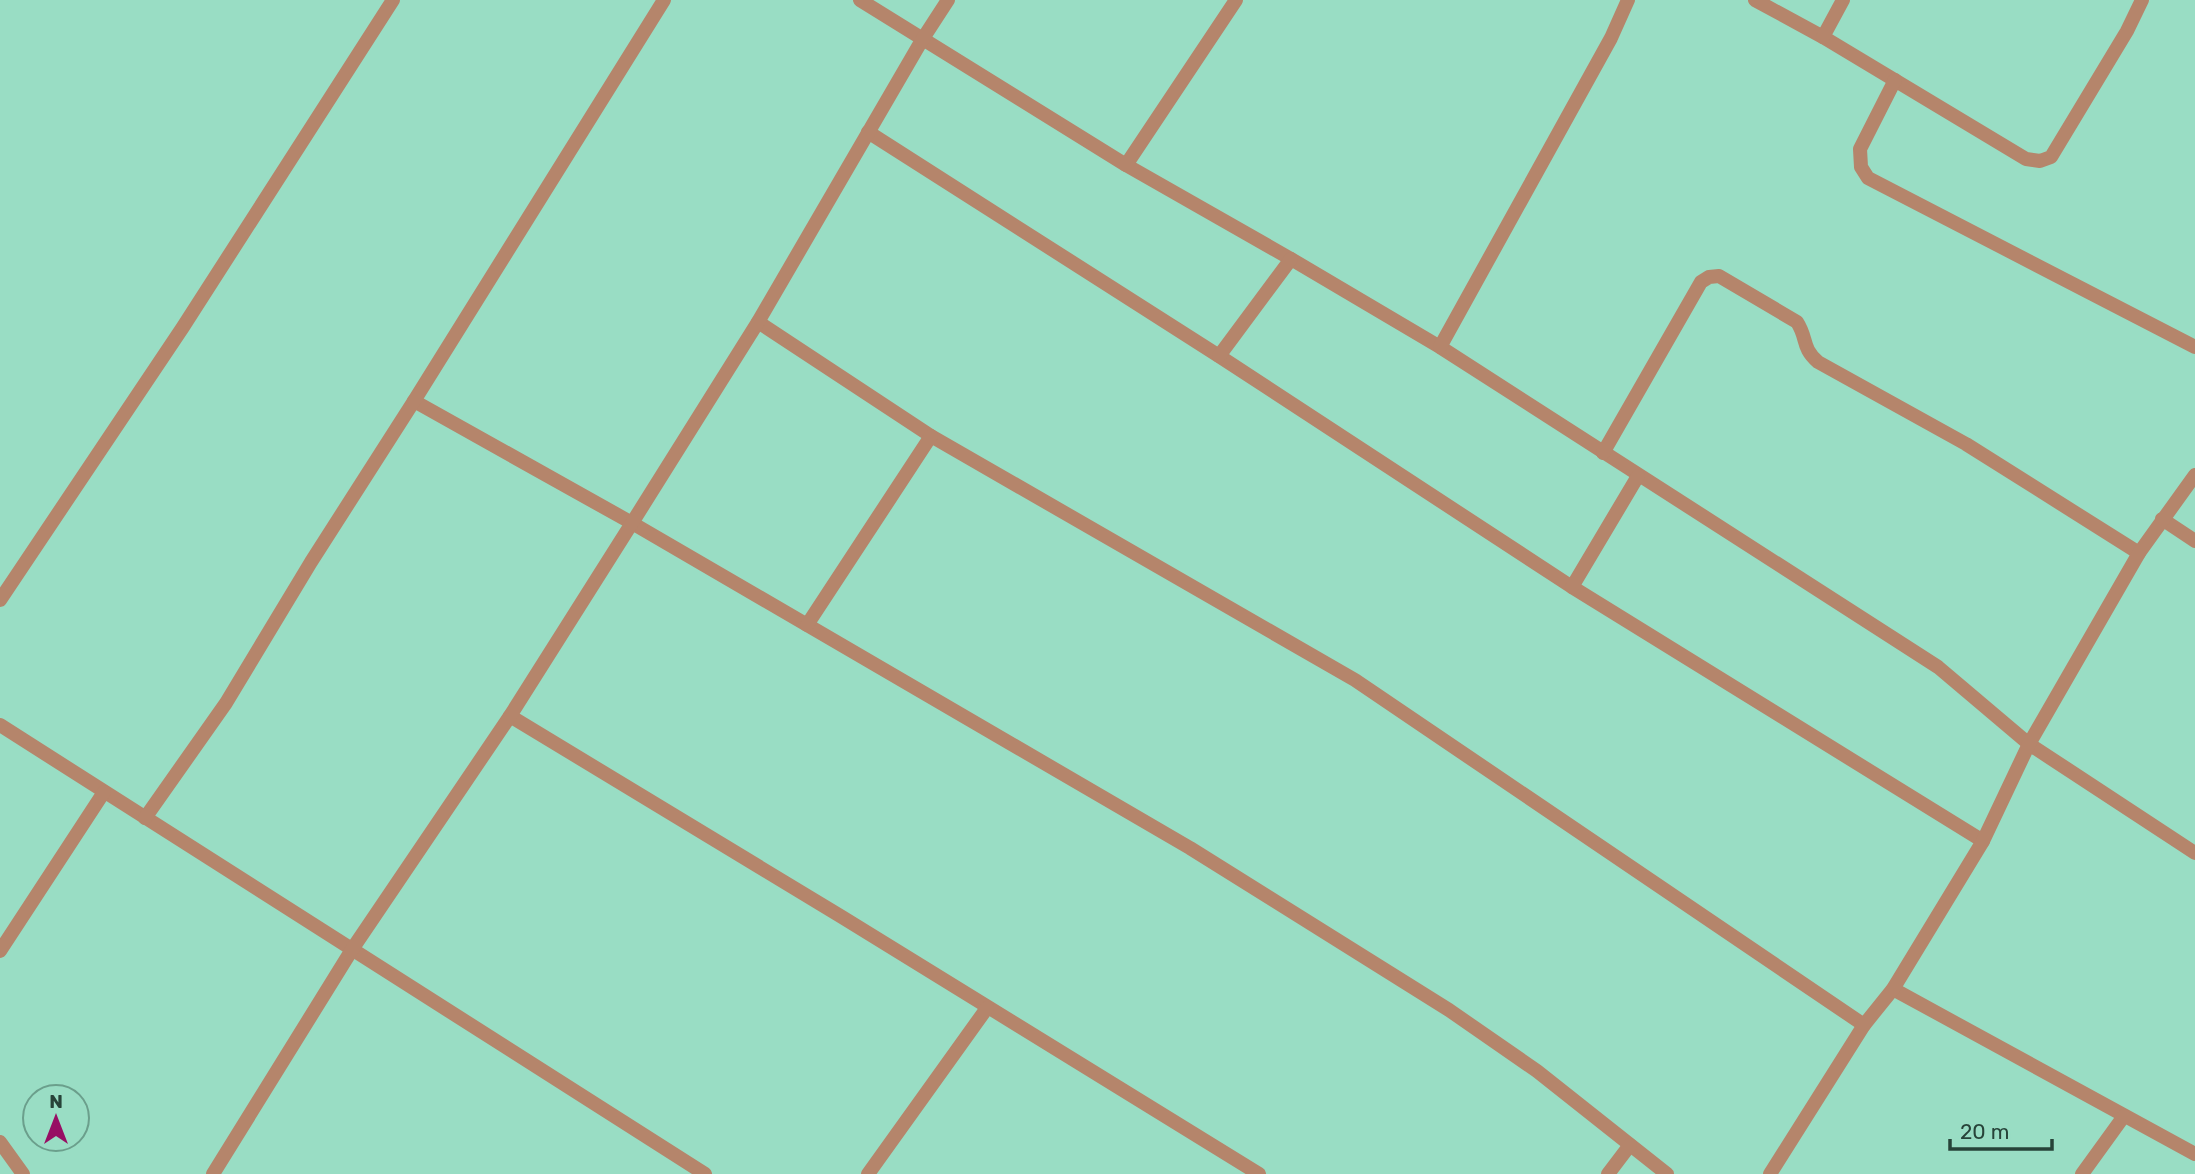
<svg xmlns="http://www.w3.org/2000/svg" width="2195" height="1174" viewBox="0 0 2195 1174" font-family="Rubik,sans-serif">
	<rect width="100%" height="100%" fill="#99ddc4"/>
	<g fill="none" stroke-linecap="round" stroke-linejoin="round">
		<g stroke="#b5856b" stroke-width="14">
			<path d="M860,0L1126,165L1291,259L1440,347L1938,667L2029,744L2195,853"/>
			<path d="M1755,0L1823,37L2026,159L2040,161L2051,157L2127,31L2142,0"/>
			<path d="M1823,37L1843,0"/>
			<path d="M1895,80L1860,149L1861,167L1868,178L2195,347"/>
			<path d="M868,132L1219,356L1572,587L1983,841"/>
			<path d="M1126,165L1236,0"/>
			<path d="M758,322L931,436L1355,680L1864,1025"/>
			<path d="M1440,347L1611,38L1628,0"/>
			<path d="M1219,356L1291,259"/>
			<path d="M414,401L632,523L1190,848L1449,1010L1537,1071L1667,1174"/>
			<path d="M1603,453L1701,282L1709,277L1719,276L1797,322C1808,339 1801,347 1818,362L1966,444L2139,553"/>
			<path d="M2162,519L2195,541"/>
			<path d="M1572,587L1638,476"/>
			<path d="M0,600L183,327L393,0"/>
			<path d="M807,625L931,436"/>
			<path d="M510,716L842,917L1259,1174"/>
			<path d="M0,725L705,1174"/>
			<path d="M145,818L226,703L311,562L414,401L664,0"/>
			<path d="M0,951L104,792"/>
			<path d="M1893,989L2195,1154"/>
			<path d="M0,1142L23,1174"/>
			<path d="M213,1174L353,948L510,716L632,523L758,322L922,40L948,0"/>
			<path d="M868,1174L987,1008"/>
			<path d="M1608,1174L1630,1145"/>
			<path d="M1770,1174L1864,1025L1893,989L1983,841L2029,744L2139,553L2195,475"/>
			<path d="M2082,1174L2124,1116"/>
		</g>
	</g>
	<g transform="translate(56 1118)"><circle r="33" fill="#99ddc4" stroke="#6b9f8c" stroke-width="2"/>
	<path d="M0-5L12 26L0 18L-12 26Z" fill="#970e64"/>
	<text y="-10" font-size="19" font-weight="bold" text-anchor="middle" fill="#274339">N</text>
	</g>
	<path d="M1950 1139v10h102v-10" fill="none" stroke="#274339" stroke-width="3.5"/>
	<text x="1960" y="1139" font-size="21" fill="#274339" stroke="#99ddc4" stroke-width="5" paint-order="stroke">20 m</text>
</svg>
